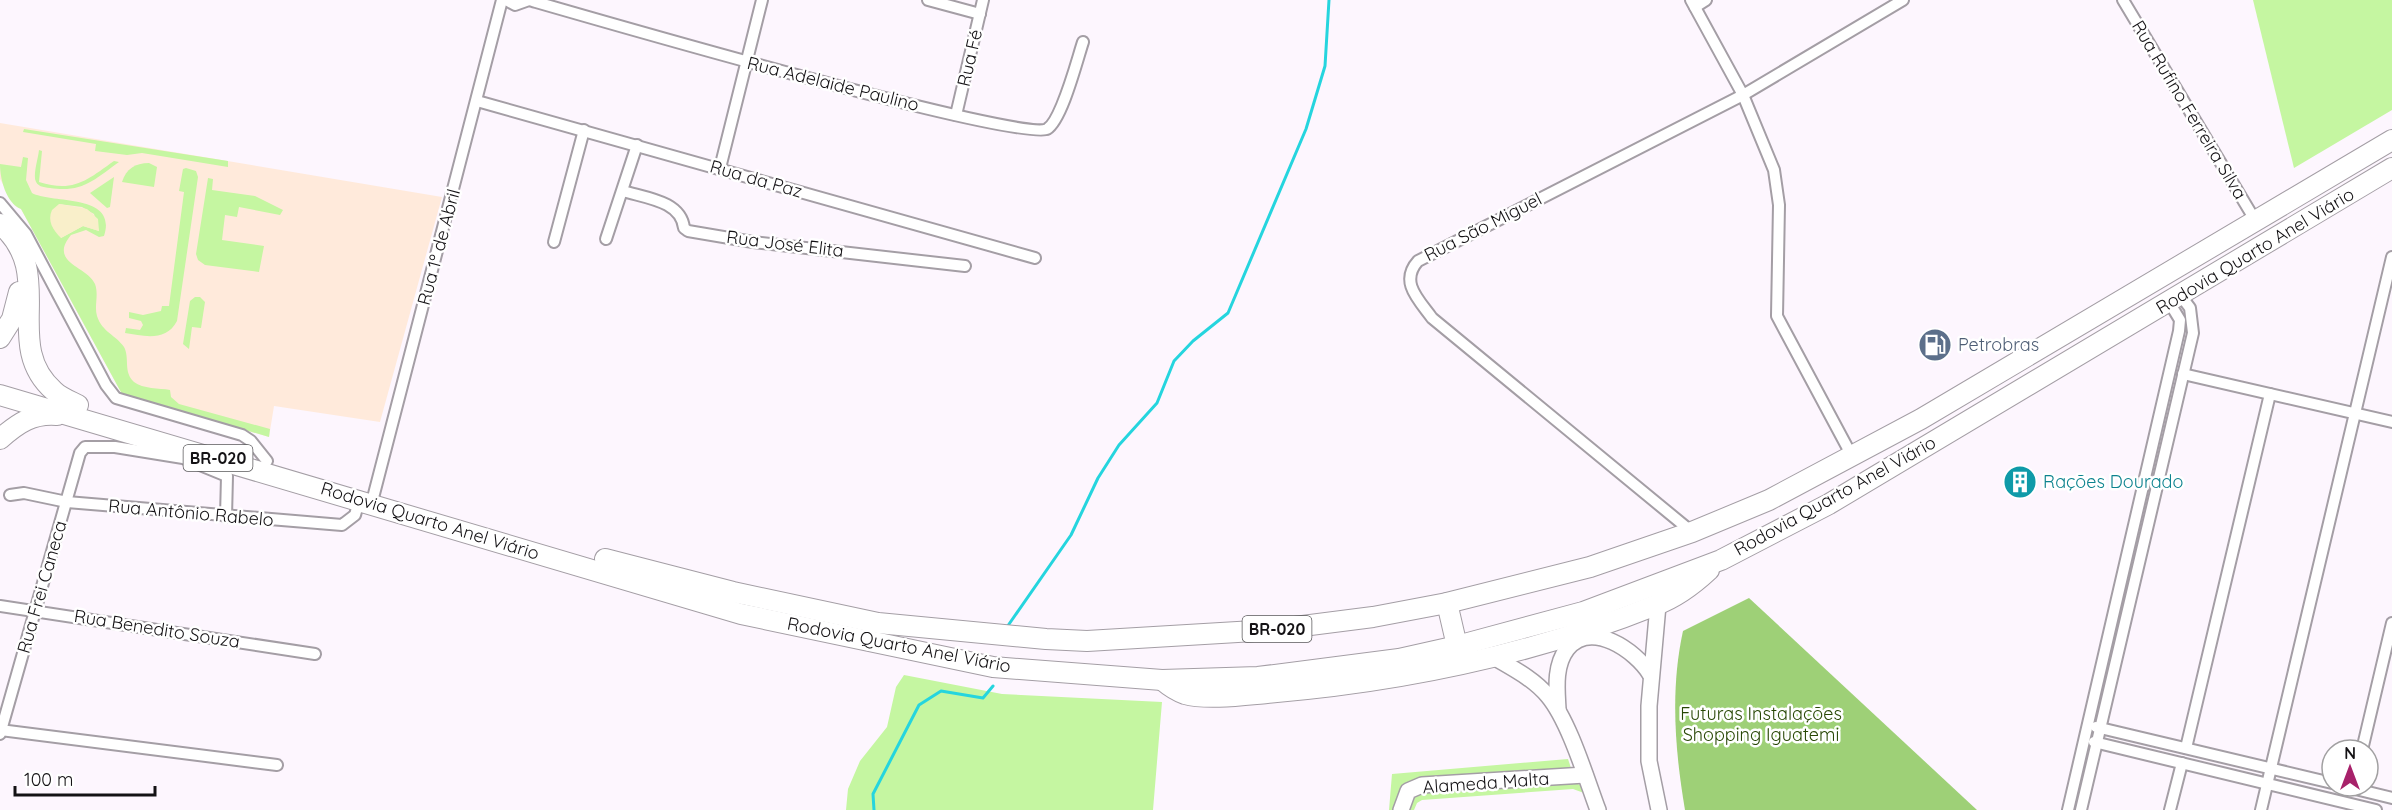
<svg xmlns="http://www.w3.org/2000/svg" width="2392" height="810" viewBox="0 0 2392 810" font-family="Quicksand,sans-serif">
	<rect width="100%" height="100%" fill="#fdf6fe"/>
	<path fill="#ffeadb" d="M0,123L442,197L380,422L274,406L269,437L122,394L21,209L15,206L0,179Z"/>
	<g fill="#c5f6a1" fill-rule="evenodd">
		<path d="M2253,0H2392V110L2294,168Z"/>
		<path d="M24,129L228,161V167L142,153L127,155L95,151L96,144L23,132Z"/>
		<path d="M39,150L42,151L39,182C74,193 87,180 114,161L119,162C94,180 82,193 50,188C43,187 37,187 35,179C34,170 38,159 39,150Z"/>
		<path d="M23,157L28,158L26,180L32,193C52,204 118,193 104,236L99,237L86,230L71,235C48,263 87,266 95,284C99,295 94,306 97,316C102,332 116,335 124,347C130,358 123,372 134,382C143,389 159,388 170,390L171,397L179,404L270,429L269,437L122,394L21,209C6,203 0,179 0,164L21,167ZM59,204L82,207L94,214L99,231L83,226L61,238Z"/>
		<path d="M149,163L157,167L154,187L122,182C126,169 135,163 149,163Z"/>
		<path d="M186,168L196,171L198,177L177,321C166,342 144,336 125,333L126,328L140,330L143,325L141,321L129,318V312L143,315L161,311L162,306H169L184,192L179,191L183,169Z"/>
		<path d="M114,177L110,207L107,208L90,193Z"/>
		<path d="M208,178L213,179L212,190L255,196L283,210L280,215L239,207L237,217L225,215L222,240L264,246L259,272L205,265L198,260L196,254Z"/>
		<path d="M195,297H200L205,302L201,328L192,327L189,349L183,344L190,301Z"/>
		<path d="M904,675L1002,694L1162,702L1153,810H846L848,789L860,761L887,727L896,687Z"/>
		<path d="M1568,759L1571,768L1421,780C1403,784 1397,791 1395,810H1389L1392,774Z"/>
		<path d="M1576,783L1582,786L1590,810L1584,793L1573,789L1422,800L1417,803L1414,810H1407L1411,798L1423,792Z"/>
	</g>
	<path fill="#9ed077" d="M1749,598L1977,810H1685C1675,751 1670,690 1683,631Z"/>
	<path fill="#f9efca" d="M59,204L87,209L98,219L99,231L83,226L61,238C53,230 47,221 52,210Z"/>
	<g fill="none" stroke-linecap="round" stroke-linejoin="round">
		<g stroke="#25d5de" stroke-width="3">
			<path d="M1007,627L1071,535L1098,478L1119,445L1157,403L1174,361L1193,341L1228,313L1306,129L1325,66L1329,0"/>
			<path d="M874,810L873,794L919,705L941,691L983,698L993,686"/>
		</g>
		<defs>
			<g id="street">
				<path d="M506,0L515,5L529,0"/>
				<path d="M529,0C588,17 1022,143 1047,129C1062,120 1077,60 1083,42"/>
				<path d="M928,0L980,14"/>
				<path d="M1691,0L1743,95L1774,170L1779,205L1777,316L1853,458"/>
				<path d="M2123,0L2255,220"/>
				<path d="M1695,7L1706,0"/>
				<path d="M477,101L1035,258"/>
				<path d="M956,115L983,0"/>
				<path d="M720,168L762,0"/>
				<path d="M623,191C646,198 681,201 684,228L688,231L753,242L965,266"/>
				<path d="M0,203L26,234L106,385L116,398L242,435L251,441L267,461"/>
				<path d="M606,239L637,145"/>
				<path d="M554,242L584,130"/>
				<path d="M2183,374L2392,422"/>
				<path d="M374,494L502,0"/>
				<path d="M10,495L24,493L67,502L342,525L355,515L359,501"/>
				<path d="M1692,532L1432,318C1419,300 1399,282 1418,261L1743,95L1903,0"/>
				<path d="M0,606L315,654"/>
				<path d="M2096,727L2332,783"/>
				<path d="M0,730L277,765"/>
				<path d="M0,734L80,453L85,447H115L183,458L227,476L226,517"/>
				<path d="M2094,742L2376,810"/>
				<path d="M2186,748L2270,394"/>
				<path d="M2362,750L2392,623"/>
				<path d="M2343,786L2392,798"/>
				<path d="M2068,810L2179,331L2180,320L2169,302"/>
				<path d="M2081,810L2193,333L2190,308L2181,296"/>
				<path d="M2170,810L2182,763"/>
				<path d="M2261,810L2392,257"/>
			</g>
			<g id="secondary">
				<path d="M1658,605L1649,706V761L1659,810"/>
				<path d="M1492,656C1512,668 1533,678 1548,696C1569,721 1586,778 1598,810"/>
				<path d="M1558,709C1557,690 1554,666 1567,649C1591,619 1636,651 1650,674"/>
				<path d="M1401,810L1408,791L1422,785L1585,775"/>
			</g>
			<g id="highway">
				<path d="M0,224C59,274 0,344 54,391C60,397 70,401 78,405"/>
				<path d="M0,338L12,319L19,292"/>
				<path d="M0,395L741,614L993,667L1162,680L1258,677L1399,659L1457,646L1583,612L1721,560L1829,504L2392,168"/>
				<path d="M0,439C18,423 33,413 57,415"/>
				<path d="M605,559L733,592L878,623L1046,639L1087,641L1271,630L1373,617L1447,603L1590,567L1692,532L1769,500L1921,419L2392,140"/>
				<path d="M1447,603L1457,646"/>
				<path d="M1162,680C1169,686 1176,691 1185,694C1207,700 1244,695 1267,693C1398,682 1534,654 1656,605C1675,598 1694,584 1709,570"/>
			</g>
		</defs>
		<use href="#street" stroke="#a49ea5" stroke-width="14"/>
		<use href="#secondary" stroke="#a49ea5" stroke-width="18"/>
		<use href="#highway" stroke="#a49ea5" stroke-width="22"/>
		<use href="#street" stroke="#fff" stroke-width="10"/>
		<use href="#secondary" stroke="#fff" stroke-width="15"/>
		<use href="#highway" stroke="#fff" stroke-width="20"/>
	</g>
	<defs>
		<symbol id="fuel-disc" viewBox="-11 -11 22 22"><circle r="9.5" fill="#5c6f8a" stroke="#fff"/><path d="M-5.5-6h7V0h2V4h1.3V-2.5L3-4.5l.8-.8L6-3V5H2.5V1h-1V6h-7ZM-4.2-4.7v3.2H.2V-4.7Z" fill="#fff"/></symbol>
		<symbol id="building-disc" viewBox="-11 -11 22 22"><circle r="9.5" fill="#0f9aa8" stroke="#fff"/><path d="M-4-6H4V6H1V3H-1V6H-4ZM-2.5-4.3h1.7v1.8h-1.7ZM.8-4.3h1.7v1.8H.8ZM-2.5-1h1.7V.8h-1.7ZM.8-1h1.7V.8H.8Z" fill="#fff"/></symbol>
	</defs>
	<g fill-rule="evenodd">
		<use href="#fuel-disc" x="1916" y="326" width="38" height="38"/>
		<use href="#building-disc" x="2001" y="463" width="38" height="38"/>
	</g>
	<g text-anchor="middle" stroke-width="5" stroke-linejoin="round" paint-order="stroke">
		<g fill="#fff" stroke="#5a595b" stroke-width="1.5">
			<rect x="183.5" y="445" width="69" height="26" rx="4.5"/>
			<rect x="1242.5" y="616" width="69" height="26" rx="4.5"/>
		</g>
		<g font-size="16" font-weight="bold" fill="#141215">
			<text x="218" y="464">BR-020</text>
			<text x="1277" y="635">BR-020</text>
		</g>
		<g font-size="18" fill="#141215" stroke="#fff">
			<text transform="translate(970 58) rotate(-77)" y="6">Rua Fé</text>
			<text transform="translate(833 84) rotate(14)" y="6">Rua Adelaide Paulino</text>
			<text transform="translate(2189 110) rotate(59)" y="6">Rua Rufino Ferreira Silva</text>
			<text transform="translate(756 179) rotate(16)" y="6">Rua da Paz</text>
			<text transform="translate(1483 227) rotate(-27)" y="6">Rua São Miguel</text>
			<text transform="translate(785 244) rotate(7)" y="6">Rua José Elita</text>
			<text transform="translate(439 247) rotate(-75)" y="6">Rua 1º de Abril</text>
			<text transform="translate(2255 251) rotate(-31)" y="6">Rodovia Quarto Anel Viário</text>
			<text transform="translate(1835 496) rotate(-29)" y="6">Rodovia Quarto Anel Viário</text>
			<text transform="translate(191 513) rotate(5)" y="6">Rua Antônio Rabelo</text>
			<text transform="translate(430 521) rotate(17)" y="6">Rodovia Quarto Anel Viário</text>
			<text transform="translate(42 587) rotate(-74)" y="6">Rua Frei Caneca</text>
			<text transform="translate(157 629) rotate(9)" y="6">Rua Benedito Souza</text>
			<text transform="translate(899 645) rotate(11)" y="6">Rodovia Quarto Anel Viário</text>
			<text transform="translate(1486 783) rotate(-4)" y="6">Alameda Malta</text>
		</g>
		<g font-size="18" fill="#4e5e75" stroke="#fff" text-anchor="start">
			<text x="1958" y="351">Petrobras</text>
		</g>
		<g font-size="18" fill="#0d838f" stroke="#fff" text-anchor="start">
			<text x="2043" y="488">Rações Dourado</text>
		</g>
		<g font-size="18" fill="#284705" stroke="#fff">
			<text x="1761" y="720">Futuras Instalações<tspan x="1761" dy="21">Shopping Iguatemi</tspan></text>
		</g>
	</g>
	<g transform="translate(2350 768)"><circle r="28" fill="#ffffff" stroke="#a1a0a1" stroke-width="1.5"/>
	<path d="M0-4.5L10 22L0 15L-10 22Z" fill="#a7216a"/>
	<text y="-9" font-size="16" font-weight="bold" text-anchor="middle" fill="#141215">N</text>
	</g>
	<path d="M15 786v9h140v-9" fill="none" stroke="#141215" stroke-width="3"/>
	<text x="24" y="786" font-size="18" fill="#141215" stroke="#ffffff" stroke-width="4.5" paint-order="stroke">100 m</text>
</svg>
